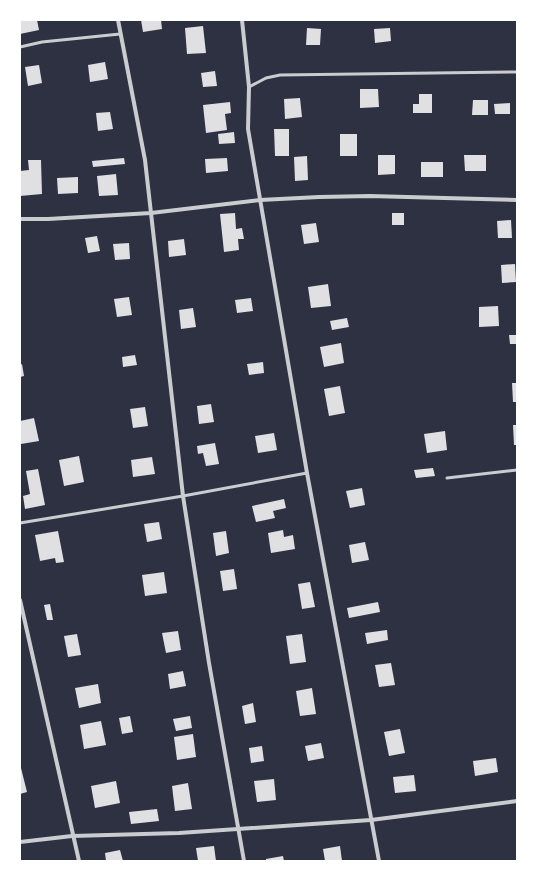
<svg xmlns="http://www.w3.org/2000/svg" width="537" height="881" viewBox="0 0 537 881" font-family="'Nunito Sans',sans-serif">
	<rect width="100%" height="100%" fill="#2d3142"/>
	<g fill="#e0e0e3">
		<path d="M20,20H37L39,30L20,34Z"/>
		<path d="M141,20H161L162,29L143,32Z"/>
		<path d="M203,26L206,53L187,54L185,28Z"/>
		<path d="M307,28L321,29L320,45H306Z"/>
		<path d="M390,28L391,41L375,43L374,29Z"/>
		<path d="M105,62L108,79L90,82L88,65Z"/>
		<path d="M39,65L42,83L28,86L25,67Z"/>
		<path d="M215,71L217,86L203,87L201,73Z"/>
		<path d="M360,89H378L379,107L360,108Z"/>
		<path d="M419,94H432V113H413V104H419Z"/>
		<path d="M300,98L302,117L285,119L284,99Z"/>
		<path d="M473,100H488V115H472Z"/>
		<path d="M230,102L231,113L225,114L227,130L206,133L203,105Z"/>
		<path d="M510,103V114H495L494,104Z"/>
		<path d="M110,112L113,129L98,131L96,113Z"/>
		<path d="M274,129H289V156H275Z"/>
		<path d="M234,132L235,143L219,144L218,134Z"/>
		<rect x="340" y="134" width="17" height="22"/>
		<path d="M378,155H395V174L378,175Z"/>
		<path d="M464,155H486V171H465Z"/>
		<path d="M307,156L308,180L295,181L294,157Z"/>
		<path d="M124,158L125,164L93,167L92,161Z"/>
		<path d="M227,158L228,171L206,173L205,159Z"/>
		<path d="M28,160H41L42,194L20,196V171L29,170Z"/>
		<rect x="421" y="162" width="22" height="15"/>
		<path d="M116,174L118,195L99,196L97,176Z"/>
		<path d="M78,177V193L58,194L57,178Z"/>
		<path d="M235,213L236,229L242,228L244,239H238L239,250L224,252L220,214Z"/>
		<rect x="392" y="213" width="12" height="12"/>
		<path d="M511,220L512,238H498L497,221Z"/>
		<path d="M316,223L319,242L304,244L301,225Z"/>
		<path d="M97,236L100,251L88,253L85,238Z"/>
		<path d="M184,239L186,255L169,257L168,241Z"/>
		<path d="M129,243L130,259L115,260L113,244Z"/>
		<path d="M515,264L516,282L502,283L501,265Z"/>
		<path d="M328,284L331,306L311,308L308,287Z"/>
		<path d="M129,297L132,315L117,317L114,299Z"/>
		<path d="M251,298L253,311L237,313L235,300Z"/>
		<path d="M498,306L499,326L479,327V307Z"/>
		<path d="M193,308L196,327L181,329L179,310Z"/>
		<path d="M347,318L349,327L332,330L330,321Z"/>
		<path d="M509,335H517V344H510Z"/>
		<path d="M341,343L344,363L324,367L320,347Z"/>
		<path d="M135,355L137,365L123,367L122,357Z"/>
		<path d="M263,362L264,373L249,375L247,364Z"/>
		<path d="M22,364L24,376L20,377V365Z"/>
		<path d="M512,383H517V402H513Z"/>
		<path d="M340,386L345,413L329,416L324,389Z"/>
		<path d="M211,404L214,422L199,424L197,406Z"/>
		<path d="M145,407L148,426L133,428L130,409Z"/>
		<path d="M34,418L39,441L21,444L20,421Z"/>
		<path d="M513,425H517V445H514Z"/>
		<path d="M445,431L447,450L427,453L424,434Z"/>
		<path d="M274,433L277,450L258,453L255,436Z"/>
		<path d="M215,443L219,464L206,466L203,453L198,454L197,446Z"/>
		<path d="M79,456L84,482L64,486L59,460Z"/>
		<path d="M152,457L155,474L133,477L131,460Z"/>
		<path d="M433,468L435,476L416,478L414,470Z"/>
		<path d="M38,469L45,505L25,509L23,496L30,494L26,471Z"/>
		<path d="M362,488L365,505L350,508L346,491Z"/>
		<path d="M284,499L286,508L273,511L275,518L256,522L252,506Z"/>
		<path d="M159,522L162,539L147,542L144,524Z"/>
		<path d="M283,530L284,537L293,535L295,549L271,553L268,533Z"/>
		<path d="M58,531L64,562L56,563L55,558L40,561L35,535Z"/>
		<path d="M226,531L229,553L216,556L213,533Z"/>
		<path d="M365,542L369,560L352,563L349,545Z"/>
		<path d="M234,569L237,589L223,591L220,571Z"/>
		<path d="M164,572L167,593L145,596L142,575Z"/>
		<path d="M310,582L315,607L302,609L298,584Z"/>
		<path d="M378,602L380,612L349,618L347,608Z"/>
		<path d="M50,604L53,620H47L44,605Z"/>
		<path d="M387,630L388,640L367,644L365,633Z"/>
		<path d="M178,631L181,650L166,653L162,633Z"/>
		<path d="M77,634L81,655L68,657L64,636Z"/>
		<path d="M302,634L306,662L290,664L286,636Z"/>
		<path d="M391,663L395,685L379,687L375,665Z"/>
		<path d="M183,671L186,686L170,689L168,674Z"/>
		<path d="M98,684L101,703L79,708L75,688Z"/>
		<path d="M312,688L316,714L300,716L296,691Z"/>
		<path d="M253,703L256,722L245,724L242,706Z"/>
		<path d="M130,716L133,732L122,734L119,718Z"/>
		<path d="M190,716L192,728L176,731L173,719Z"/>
		<path d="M101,721L106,745L84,749L80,725Z"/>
		<path d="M400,729L405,753L389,756L384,732Z"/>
		<path d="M193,734L196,757L177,760L174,737Z"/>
		<path d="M321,743L324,758L308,761L305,746Z"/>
		<path d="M262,746L264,761L251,763L249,748Z"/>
		<path d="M496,758L498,772L475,776L473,761Z"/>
		<path d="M20,764L27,792L20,794Z"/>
		<path d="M414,775L416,791L395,793L393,777Z"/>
		<path d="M274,779L276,800L257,802L254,781Z"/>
		<path d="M116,781L120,803L95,808L91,786Z"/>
		<path d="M188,783L192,809L175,811L172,786Z"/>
		<path d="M157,809L159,821L131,824L129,812Z"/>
		<path d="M214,846L216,861H198L196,848Z"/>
		<path d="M340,846L342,861H325L323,849Z"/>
		<path d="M120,850L123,861H106L105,853Z"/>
		<path d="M283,856L284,861H266V859Z"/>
	</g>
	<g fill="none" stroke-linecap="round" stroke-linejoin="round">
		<g stroke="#caccd0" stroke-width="3">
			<path d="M20,47L42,42L120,34"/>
			<path d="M249,87L266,78L280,75L517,72"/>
			<path d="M447,478L517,470"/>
			<path d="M20,523L183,496L307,473"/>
		</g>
		<g stroke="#caccd0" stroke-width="4">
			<path d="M118,20L145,160L183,496L209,663L244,861"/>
			<path d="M242,20L249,87L248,129L307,473L379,861"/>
			<path d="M20,219H48L151,213L260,200L319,197L370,196L517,200"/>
			<path d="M20,600L79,861"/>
			<path d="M20,842L72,836L179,833L371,820L517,801"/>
		</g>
	</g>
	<rect width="537" height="881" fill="none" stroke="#ffffff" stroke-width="42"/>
</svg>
